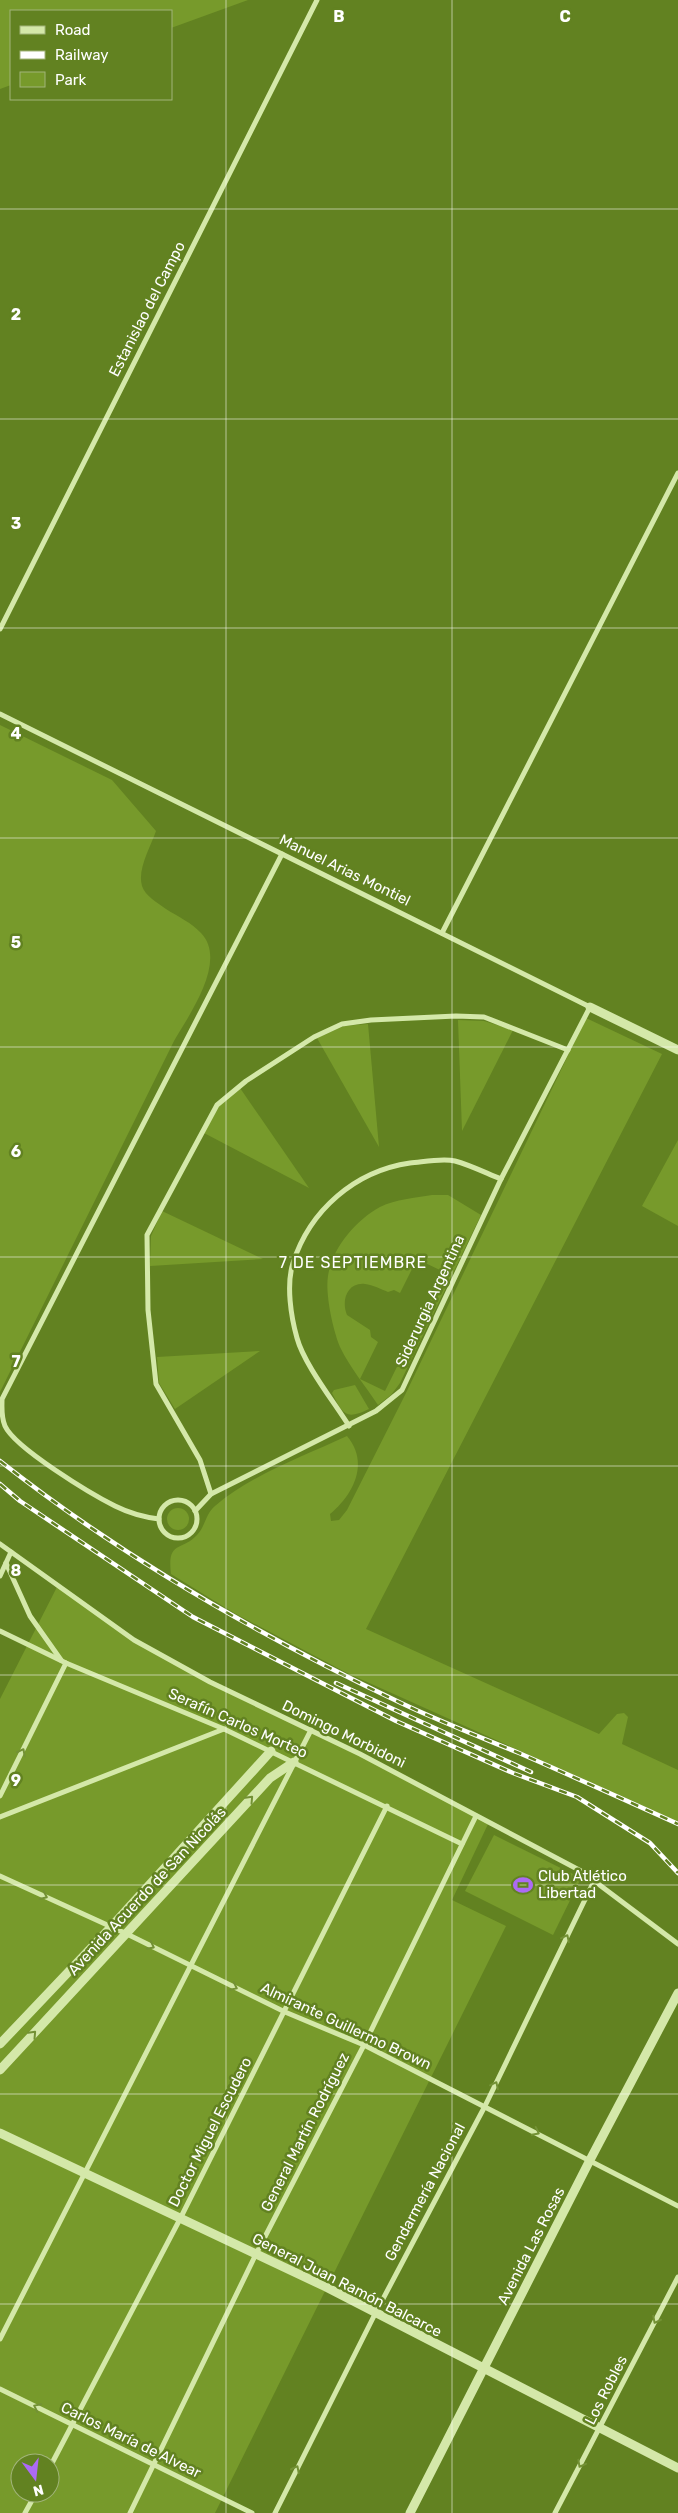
<svg xmlns="http://www.w3.org/2000/svg" width="678" height="2513" viewBox="0 0 678 2513" font-family="Rubik,sans-serif">
	<rect width="100%" height="100%" fill="#628221"/>
	<g fill="#779a2b" fill-rule="evenodd">
		<path d="M0,0H248L171,28V11H11V85L0,89Z"/>
		<path d="M0,725L112,780L156,831C151,846 137,869 142,886C145,896 158,903 166,909C177,916 192,923 201,933C228,961 189,1015 174,1041L0,1392Z"/>
		<path d="M586,1018L662,1054L366,1629L599,1734L617,1714L624,1713L628,1717L622,1744L678,1770V1822L347,1673L234,1613L171,1574C167,1540 181,1552 197,1535C205,1527 206,1513 215,1506C251,1475 304,1456 347,1436C370,1463 353,1495 330,1514L331,1521L339,1520L347,1510L405,1395Z"/>
		<path d="M458,1020L484,1021L513,1030L462,1131Z"/>
		<path d="M368,1024L379,1147L317,1038L344,1026Z"/>
		<path d="M240,1088L309,1188L204,1133L219,1106Z"/>
		<path d="M678,1140V1226L642,1206Z"/>
		<path d="M432,1195H448L481,1215L400,1383L391,1395L378,1405C365,1385 350,1368 340,1347C333,1330 325,1294 328,1276C332,1248 356,1220 380,1207C396,1199 415,1198 432,1195ZM417,1259L444,1272L385,1391L360,1379L378,1342L371,1337L370,1330L347,1315C341,1301 347,1282 365,1284C373,1285 381,1289 388,1292L394,1290L400,1293Z"/>
		<path d="M162,1211L263,1259L150,1266L151,1236Z"/>
		<path d="M260,1351L175,1409L159,1383L157,1357Z"/>
		<path d="M355,1385L369,1409C346,1420 343,1415 332,1393L334,1390Z"/>
		<circle cx="178" cy="1519" r="11"/>
		<path d="M57,1587L134,1640L198,1675L360,1754L489,1822L452,1900L506,1926L215,2513H0V1699ZM20,2463H50V2493H20Z"/>
		<path d="M494,1835L581,1878L553,1935L465,1891Z"/>
	</g>
	<g fill="none" stroke-linecap="round" stroke-linejoin="round">
		<g stroke="#d4e8a9" stroke-width="5">
			<path d="M0,629L317,0"/>
			<path d="M0,714L590,1007L501,1179L402,1390L376,1411L211,1494L195,1511"/>
			<path d="M442,933L678,473"/>
			<path d="M349,1426C334,1402 304,1364 297,1338C291,1317 286,1285 293,1263C310,1210 355,1171 410,1163C423,1162 442,1158 455,1161C470,1165 486,1173 501,1179"/>
			<path d="M211,1494L200,1460L156,1384L148,1310L147,1235L217,1105L246,1081L314,1037L342,1024L371,1020L456,1016L484,1017L568,1050"/>
			<circle cx="178" cy="1519" r="19"/>
			<path d="M159,1519C143,1517 129,1513 115,1506C91,1494 15,1448 5,1426C1,1417 2,1409 2,1399L282,854"/>
			<path d="M0,1544L134,1640L210,1682L360,1754L581,1871L678,1944"/>
			<path d="M6,1563L30,1616L61,1660"/>
			<path d="M0,1576L11,1552"/>
			<path d="M0,1631L66,1663L224,1729L462,1844"/>
			<path d="M0,1796L66,1663"/>
			<path d="M0,1817L224,1729"/>
			<path d="M0,1876L127,1934L285,2012L364,2045L678,2206"/>
			<path d="M0,2339L311,1730"/>
			<path d="M0,2389L252,2513"/>
			<path d="M50,2467L180,2219L387,1806"/>
			<path d="M25,2513L36,2493"/>
			<path d="M130,2513L256,2254L364,2045L476,1816"/>
			<path d="M275,2513L375,2314L485,2106L594,1881"/>
			<path d="M555,2513L678,2277"/>
		</g>
		<g stroke="#d4e8a9" stroke-width="9">
			<path d="M590,1007L678,1050"/>
			<path d="M0,2044L111,1927L271,1751"/>
			<path d="M0,2070L270,1778L294,1762"/>
			<path d="M0,2133L326,2287L678,2468"/>
			<path d="M410,2513L590,2160L678,1993"/>
		</g>
		<defs>
			<g id="rail">
				<path d="M0,1461C123,1558 260,1636 401,1703C439,1721 480,1737 519,1753C572,1776 625,1800 678,1824"/>
				<path d="M0,1484L20,1501L193,1617L396,1721L513,1773L577,1797L650,1843L678,1873"/>
				<path d="M336,1683L531,1772"/>
			</g>
		</defs>
		<use href="#rail" stroke="#fff" stroke-width="4.5"/>
		<use href="#rail" stroke="#628221" stroke-width="2.5" stroke-dasharray="8" stroke-linecap="butt"/>
	</g>
	<defs><path id="oneway-chevron" d="M-2-3.5L2.5 0L-2 3.5" fill="none" stroke-width="1.6" stroke-linecap="round" stroke-linejoin="round" transform="scale(1.25)"/></defs>
	<g stroke="#739135">
		<use href="#oneway-chevron" transform="translate(22 1752) rotate(-63)"/>
		<use href="#oneway-chevron" transform="translate(250 1799) rotate(-47)"/>
		<use href="#oneway-chevron" transform="translate(44 1896) rotate(25)"/>
		<use href="#oneway-chevron" transform="translate(566 1938) rotate(-64)"/>
		<use href="#oneway-chevron" transform="translate(151 1946) rotate(27)"/>
		<use href="#oneway-chevron" transform="translate(234 1987) rotate(26)"/>
		<use href="#oneway-chevron" transform="translate(33 2034) rotate(-47)"/>
		<use href="#oneway-chevron" transform="translate(495 2085) rotate(-64)"/>
		<use href="#oneway-chevron" transform="translate(536 2132) rotate(27)"/>
		<use href="#oneway-chevron" transform="translate(656 2320) rotate(117)"/>
		<use href="#oneway-chevron" transform="translate(37 2407) rotate(-154)"/>
		<use href="#oneway-chevron" transform="translate(581 2464) rotate(118)"/>
		<use href="#oneway-chevron" transform="translate(296 2469) rotate(-63)"/>
	</g>
	<path fill="none" stroke="#fff" stroke-width="1" stroke-opacity="0.55" d="M226,0V2513M452,0V2513M0,209H678M0,419H678M0,628H678M0,838H678M0,1047H678M0,1257H678M0,1466H678M0,1675H678M0,1885H678M0,2094H678M0,2304H678"/>
	<defs>
		<symbol id="stadium-bare" viewBox="-9 -9 18 18"><path d="M0-5a6.5 5 0 1 0 0 10a6.5 5 0 1 0 0-10ZM-3.5-1.8h7v3.6h-7Z" fill="#ac6af4" stroke="#628221" stroke-width="2.5" paint-order="stroke"/></symbol>
	</defs>
	<g fill-rule="evenodd">
		<use href="#stadium-bare" x="509" y="1871" width="28" height="28"/>
	</g>
	<g text-anchor="middle" stroke-width="5" stroke-linejoin="round" paint-order="stroke">
		<g font-size="15" fill="#fff" stroke="#628221">
			<text transform="translate(147 309) rotate(-63)" y="5">Estanislao del Campo</text>
			<text transform="translate(345 870) rotate(26)" y="5">Manuel Arias Montiel</text>
			<text transform="translate(430 1301) rotate(-65)" y="5">Siderurgia Argentina</text>
			<text transform="translate(238 1723) rotate(24)" y="5">Serafín Carlos Morteo</text>
			<text transform="translate(344 1734) rotate(26)" y="5">Domingo Morbidoni</text>
			<text transform="translate(147 1891) rotate(-47)" y="5">Avenida Acuerdo de San Nicolás</text>
			<text transform="translate(346 2026) rotate(25)" y="5">Almirante Guillermo Brown</text>
			<text transform="translate(210 2132) rotate(-63)" y="5">Doctor Miguel Escudero</text>
			<text transform="translate(305 2132) rotate(-63)" y="5">General Martín Rodríguez</text>
			<text transform="translate(425 2192) rotate(-62)" y="5">Gendarmería Nacional</text>
			<text transform="translate(531 2246) rotate(-63)" y="5">Avenida Las Rosas</text>
			<text transform="translate(347 2285) rotate(27)" y="5">General Juan Ramón Balcarce</text>
			<text transform="translate(606 2390) rotate(-63)" y="5">Los Robles</text>
			<text transform="translate(131 2440) rotate(26)" y="5">Carlos María de Alvear</text>
		</g>
		<g font-size="15" fill="#fff" stroke="#628221" text-anchor="start">
			<text x="538" y="1881">Club Atlético<tspan x="538" dy="17">Libertad</tspan></text>
		</g>
		<g font-size="16" letter-spacing="1" fill="#fff" stroke="#628221">
			<text x="353" y="1268">7 DE SEPTIEMBRE</text>
		</g>
	</g>
	<g font-size="16" text-anchor="middle" font-weight="bold" fill="#fff" stroke="#628221" stroke-width="5" stroke-linejoin="round" paint-order="stroke">
		<text x="339" y="22">B</text>
		<text x="565" y="22">C</text>
		<text x="16" y="320">2</text>
		<text x="16" y="529">3</text>
		<text x="16" y="739">4</text>
		<text x="16" y="948">5</text>
		<text x="16" y="1157">6</text>
		<text x="16" y="1367">7</text>
		<text x="16" y="1576">8</text>
		<text x="16" y="1786">9</text>
	</g>
	<rect x="10" y="10" width="162" height="90" fill="#628221" stroke="#a1b47a"/>
	<rect x="20" y="26" width="25" height="8" fill="#d4e8a9" stroke="#a1b47a"/>
	<text x="55" y="35" font-size="15" fill="#ffffff">Road</text>
	<rect x="20" y="51" width="25" height="8" fill="#ffffff" stroke="#a1b47a"/>
	<text x="55" y="60" font-size="15" fill="#ffffff">Railway</text>
	<rect x="20" y="72" width="25" height="15" fill="#779a2b" stroke="#a1b47a"/>
	<text x="55" y="85" font-size="15" fill="#ffffff">Park</text>
	<g transform="translate(35 2478) rotate(165)"><circle r="24" fill="#628221" stroke="#a1b47a"/>
	<path d="M0-4L9 19L0 12L-9 19Z" fill="#ac6af4"/>
	<text y="-8" font-size="14" font-weight="bold" text-anchor="middle" fill="#ffffff">N</text>
	</g>
</svg>
